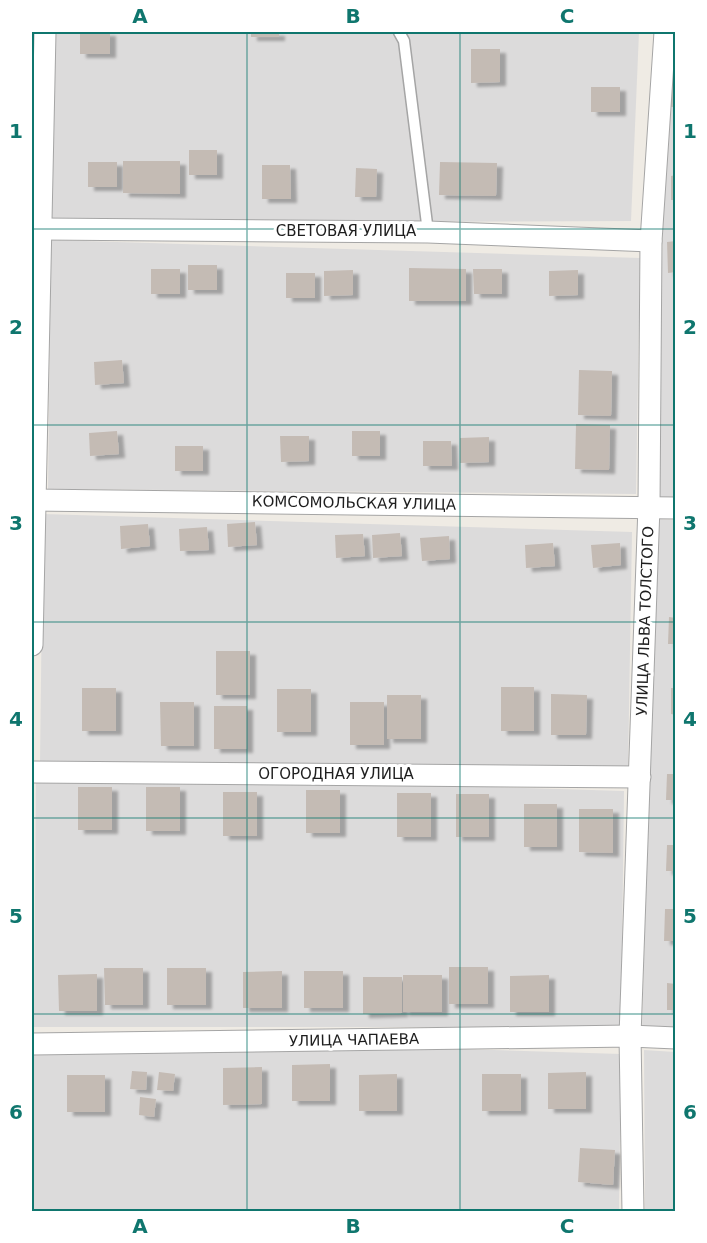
<svg xmlns="http://www.w3.org/2000/svg" width="707" height="1243" viewBox="0 0 707 1243" font-family="'DejaVu Sans',sans-serif">
	<defs>
		<filter id="shadow"><feDropShadow dx="6" dy="4" stdDeviation="1.5" flood-color="#0004"/></filter>
	</defs>
	<rect width="100%" height="100%" fill="#efebe4"/>
	<g fill="#dcdbdb">
		<path d="M54,32H639L631,221L51,223Z"/>
		<path d="M668,32H675L676,499L656,498Z"/>
		<path d="M51,240L640,258L636,494L48,489Z"/>
		<path d="M43,514L632,532L628,768L40,763Z"/>
		<path d="M657,519L676,520V1027L642,1028Z"/>
		<path d="M36,773L624,791L621,1027H34Z"/>
		<path d="M32,1036L621,1054L619,1211H33Z"/>
		<path d="M644,1050L675,1052V1211H645Z"/>
	</g>
	<g fill="#c4bbb4" filter="url(#shadow)">
		<rect x="80" y="32" width="30" height="22"/>
		<rect x="251" y="32" width="28" height="5"/>
		<path d="M471,49H500V82L471,83Z"/>
		<rect x="669" y="82" width="7" height="25"/>
		<rect x="591" y="87" width="29" height="25"/>
		<rect x="189" y="150" width="28" height="25"/>
		<path d="M123,161H180V194L123,193Z"/>
		<rect x="88" y="162" width="29" height="25"/>
		<path d="M440,162L497,163L496,196L439,195Z"/>
		<path d="M262,165H290L291,199H262Z"/>
		<path d="M356,168L377,169L376,197H355Z"/>
		<path d="M676,175V200H671V176Z"/>
		<path d="M676,241V272L668,273L667,242Z"/>
		<rect x="188" y="265" width="29" height="25"/>
		<path d="M409,268L466,269V301H409Z"/>
		<rect x="151" y="269" width="29" height="25"/>
		<path d="M473,269H502V294H474Z"/>
		<path d="M353,270V295L324,296V271Z"/>
		<path d="M578,270V295L549,296V271Z"/>
		<rect x="286" y="273" width="29" height="25"/>
		<path d="M122,360L124,383L95,385L94,362Z"/>
		<path d="M579,370L612,371L611,416L578,415Z"/>
		<path d="M576,424L610,425L609,470L575,469Z"/>
		<path d="M117,431L119,454L90,456L89,433Z"/>
		<rect x="352" y="431" width="28" height="25"/>
		<path d="M280,436H309V461L281,462Z"/>
		<path d="M489,437V462L460,463V438Z"/>
		<path d="M423,441H451L452,466H423Z"/>
		<rect x="175" y="446" width="28" height="25"/>
		<path d="M255,522L257,545L228,547L227,524Z"/>
		<path d="M148,524L150,546L121,549L120,526Z"/>
		<path d="M207,527L209,550L180,551L179,529Z"/>
		<path d="M400,533L402,556L373,558L372,535Z"/>
		<path d="M363,534L365,556L336,558L335,535Z"/>
		<path d="M449,536L450,559L422,561L420,538Z"/>
		<path d="M553,543L555,566L526,568L525,545Z"/>
		<path d="M620,543L621,565L593,568L591,545Z"/>
		<path d="M669,617L676,618V644H668Z"/>
		<rect x="216" y="651" width="34" height="44"/>
		<rect x="501" y="687" width="33" height="44"/>
		<rect x="82" y="688" width="34" height="43"/>
		<path d="M671,688H676V715L671,714Z"/>
		<rect x="277" y="689" width="34" height="43"/>
		<path d="M551,694L587,695L586,735H551Z"/>
		<rect x="387" y="695" width="34" height="44"/>
		<path d="M160,702H194V746H161Z"/>
		<rect x="350" y="702" width="34" height="43"/>
		<rect x="214" y="706" width="33" height="43"/>
		<path d="M667,774H676V800H666Z"/>
		<rect x="78" y="787" width="34" height="43"/>
		<rect x="146" y="787" width="34" height="44"/>
		<rect x="306" y="790" width="34" height="43"/>
		<rect x="223" y="792" width="34" height="44"/>
		<rect x="397" y="793" width="34" height="44"/>
		<rect x="456" y="794" width="33" height="43"/>
		<rect x="524" y="804" width="33" height="43"/>
		<path d="M579,809H613V853L579,852Z"/>
		<path d="M667,845H676V871H666Z"/>
		<path d="M665,909H676V941H664Z"/>
		<rect x="449" y="967" width="39" height="37"/>
		<path d="M104,968H143V1005H105Z"/>
		<rect x="167" y="968" width="39" height="37"/>
		<path d="M282,971V1008H243V972Z"/>
		<rect x="304" y="971" width="39" height="37"/>
		<path d="M97,974V1011H59L58,975Z"/>
		<rect x="403" y="975" width="39" height="37"/>
		<path d="M549,975V1012H510V976Z"/>
		<path d="M363,977H402V1013L363,1014Z"/>
		<path d="M667,983L676,984V1010H667Z"/>
		<path d="M330,1064V1101H292V1065Z"/>
		<path d="M262,1067V1104L223,1105V1068Z"/>
		<path d="M132,1071L147,1072L146,1090L130,1089Z"/>
		<path d="M159,1072L175,1074L173,1091L157,1090Z"/>
		<path d="M586,1072V1109H548V1073Z"/>
		<path d="M397,1074V1111H359V1075Z"/>
		<rect x="482" y="1074" width="39" height="37"/>
		<rect x="67" y="1075" width="38" height="37"/>
		<path d="M140,1097L156,1099L154,1117L139,1115Z"/>
		<path d="M580,1148L615,1150L613,1185L578,1182Z"/>
	</g>
	<g fill="none" stroke-linecap="round" stroke-linejoin="round">
		<defs>
			<path id="service" d="M399,32L404,41L428,232"/>
			<g id="minor">
				<path d="M42,229L428,232L651,241"/>
				<path d="M32,500L676,508"/>
				<path d="M32,645L45,32"/>
				<path d="M32,772L640,777"/>
				<path d="M32,1044L630,1036L676,1038"/>
				<path d="M633,1212L630,1036L649,506L651,241L665,32"/>
			</g>
		</defs>
		<use href="#service" stroke="#a5a5a5" stroke-width="13"/>
		<use href="#minor" stroke="#a5a5a5" stroke-width="23"/>
		<use href="#service" stroke="#fff" stroke-width="10"/>
		<use href="#minor" stroke="#fff" stroke-width="21"/>
	</g>
	<path fill="none" stroke="#0f766e" stroke-width="1.5" stroke-opacity="0.55" d="M247,32V1212M460,32V1212M32,229H676M32,425H676M32,622H676M32,818H676M32,1014H676"/>
	<g text-anchor="middle" stroke-width="6" stroke-linejoin="round" paint-order="stroke">
		<g font-size="15" fill="#1e1e1e" stroke="#fff">
			<text x="346" y="236">СВЕТОВАЯ УЛИЦА</text>
			<text transform="translate(354 503) rotate(1)" y="5">КОМСОМОЛЬСКАЯ УЛИЦА</text>
			<text transform="translate(645 621) rotate(-88)" y="5">УЛИЦА ЛЬВА ТОЛСТОГО</text>
			<text x="336" y="779">ОГОРОДНАЯ УЛИЦА</text>
			<text transform="translate(354 1040) rotate(-1)" y="5">УЛИЦА ЧАПАЕВА</text>
		</g>
	</g>
	<rect width="707" height="1243" fill="none" stroke="#ffffff" stroke-width="66"/>
	<rect x="33" y="33" width="641" height="1177" fill="none" stroke="#0f766e" stroke-width="2"/>
	<g font-size="20" text-anchor="middle" font-weight="bold" fill="#0f766e">
		<text x="140" y="23">A</text>
		<text x="353" y="23">B</text>
		<text x="567" y="23">C</text>
		<text x="16" y="138">1</text>
		<text x="690" y="138">1</text>
		<text x="16" y="334">2</text>
		<text x="690" y="334">2</text>
		<text x="16" y="530">3</text>
		<text x="690" y="530">3</text>
		<text x="16" y="726">4</text>
		<text x="690" y="726">4</text>
		<text x="16" y="923">5</text>
		<text x="690" y="923">5</text>
		<text x="16" y="1119">6</text>
		<text x="690" y="1119">6</text>
		<text x="140" y="1233">A</text>
		<text x="353" y="1233">B</text>
		<text x="567" y="1233">C</text>
	</g>
</svg>
